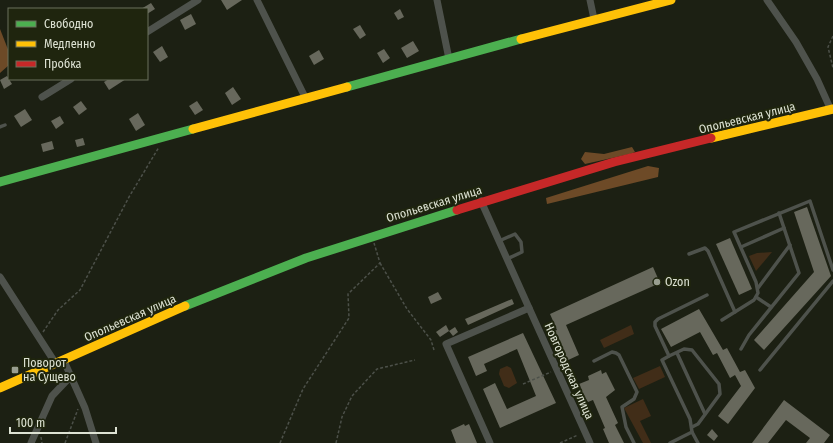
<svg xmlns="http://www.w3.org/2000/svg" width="833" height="443" viewBox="0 0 833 443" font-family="'Fira Sans Condensed',sans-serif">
	<rect width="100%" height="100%" fill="#1c2013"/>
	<g fill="#412d18">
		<path d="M772,252L756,271L749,256L757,253Z"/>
		<path d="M631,325L634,334L604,348L600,340Z"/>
		<path d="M507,366L511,368L517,383L509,388L504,386L499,374L500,369Z"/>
		<path d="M660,366L665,377L639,389L633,378Z"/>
		<path d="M643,399L651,416L640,421L651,443H643L624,408Z"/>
	</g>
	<g fill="#6d4a27">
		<path d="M0,29L9,52V65L0,73Z"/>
		<path d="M632,147L635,152L630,154L585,164L581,159L585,152L604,154Z"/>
		<path d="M648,166L659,168L658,177L547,204L546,198Z"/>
	</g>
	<g fill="#67685c">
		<path d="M221,0H242L227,10Z"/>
		<path d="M151,3L155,9L147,14V9H141Z"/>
		<path d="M400,9L404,17L398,20L394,13Z"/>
		<path d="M191,14L196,24L185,30L180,20Z"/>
		<path d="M360,25L366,35L360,39L353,29Z"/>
		<path d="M413,41L419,51L407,58L401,48Z"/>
		<path d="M162,46L168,57L160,62L153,52Z"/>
		<path d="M384,49L390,58L383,63L377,53Z"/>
		<path d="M319,50L324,59L314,65L309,56Z"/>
		<path d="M7,76L12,84L4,89L0,80Z"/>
		<path d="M109,79H126L109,90L104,82Z"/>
		<path d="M233,87L241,99L232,105L225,93Z"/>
		<path d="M81,101L87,109L79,115L73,107Z"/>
		<path d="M197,101L203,110L195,115L189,106Z"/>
		<path d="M25,109L32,120L21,127L14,116Z"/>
		<path d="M138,113L145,125L136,131L129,119Z"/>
		<path d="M60,116L64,123L56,129L51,121Z"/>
		<path d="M83,138L85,145L77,147L75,140Z"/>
		<path d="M52,141L54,149L43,152L41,144Z"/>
		<path d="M807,207L831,276L764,350L754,340L814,272L794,212Z"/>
		<path d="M730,238L752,289L739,295L716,244Z"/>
		<path d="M653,267L660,283L566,325L579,355L566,361L556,338L557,337L554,331L557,330L550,314Z"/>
		<path d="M438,292L442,299L431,304L428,297Z"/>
		<path d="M512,299L514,304L468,325L465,319Z"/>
		<path d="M699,309L723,350L727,348L740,372L745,370L755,388L728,424L718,416L741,386L735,375L730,378L717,353L713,355L700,332L671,347L661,329Z"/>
		<path d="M446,325L449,331L440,337L436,332Z"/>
		<path d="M455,327L458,332L453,336L449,331Z"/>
		<path d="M523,333L556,403L500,428L483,389L495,383L507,409L536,396L517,349L484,364L487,371L476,376L468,357Z"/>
		<path d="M601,370L602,374L606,372L615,390L606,397L618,423L615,425L624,443H609L603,429L605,428L593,400L588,402L586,399L584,400L580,391L582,390L579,384L589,380L588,376Z"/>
		<path d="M784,400L830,435L824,443H806L810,438L786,420L768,443H752Z"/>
		<path d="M464,424L465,426L469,424L477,443H456L451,430Z"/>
		<path d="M712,429L718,436L714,441L707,435Z"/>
	</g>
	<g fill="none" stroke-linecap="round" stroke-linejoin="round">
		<g stroke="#4c5049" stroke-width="1.5" stroke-dasharray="3 2" stroke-linecap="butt">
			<path d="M833,36L828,47L833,68"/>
			<path d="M380,263L407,309L431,340L434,350"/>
			<path d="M43,332L58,310L80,290L129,197L159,147"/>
			<path d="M523,384L551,372"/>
			<path d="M41,437L42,443"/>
			<path d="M65,443L78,409"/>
			<path d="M280,443L303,389L349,318L348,294L380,263L374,243"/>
			<path d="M336,443L342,417L352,396L377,369L415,360"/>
			<path d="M560,443L578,435"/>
		</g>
		<g stroke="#4e524c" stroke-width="3.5">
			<path d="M0,127L5,125"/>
			<path d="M499,241L515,234L521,242L522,252L507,259"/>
			<path d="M741,247L784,228"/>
			<path d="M689,254L705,248L708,251L735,312"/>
			<path d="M758,288L790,245"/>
			<path d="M756,297L771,307"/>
			<path d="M722,320L754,300L758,293L756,282L734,232L810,201L833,270"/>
			<path d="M741,349L749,335L799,273L779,213"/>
			<path d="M677,353L705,414"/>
			<path d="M669,356L684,349L692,350L719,384L720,394L698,424L692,427"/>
			<path d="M594,361L612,352L616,353L619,355L637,392L634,399L622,407L626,427L634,443"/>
			<path d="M760,370L833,281"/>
			<path d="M670,443L692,432"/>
			<path d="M698,443L692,432L690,419L662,360L669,356L655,326V322L658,319L707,295"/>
		</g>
		<g stroke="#4e524c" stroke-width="7">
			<path d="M257,0L306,99"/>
			<path d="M437,0L449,59"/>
			<path d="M590,0L594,19"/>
			<path d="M767,0L796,42L817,79L831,110"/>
			<path d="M147,32L198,0"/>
			<path d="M42,97L71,79"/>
			<path d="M481,201L529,308L446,344L490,443"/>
			<path d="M0,277L56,364"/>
			<path d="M529,308L590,443"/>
			<path d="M64,361L85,408L96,443"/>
			<path d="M31,443L52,396L70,377"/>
		</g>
		<g stroke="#4caf50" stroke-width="9">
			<path d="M347,87L521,39"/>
			<path d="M0,182L193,129"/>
			<path d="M185,306L306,258L457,210"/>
		</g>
		<g stroke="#ffc107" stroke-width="9">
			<path d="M521,39L671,0"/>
			<path d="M193,129L347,87"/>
			<path d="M711,138L833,109"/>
			<path d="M0,388L185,306"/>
		</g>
		<path stroke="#c62828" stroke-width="9" d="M457,210L614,162L711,138"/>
	</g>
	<g fill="#999e90" stroke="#1f250e" stroke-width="1.5">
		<circle cx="657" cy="282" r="4"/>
		<rect x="11" y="366" width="8" height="8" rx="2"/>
	</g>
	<g text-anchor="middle" stroke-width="4" stroke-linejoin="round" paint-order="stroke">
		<g font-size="12" fill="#dde2d3" stroke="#1f250e">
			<text transform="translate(747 118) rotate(-14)" y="4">Опольевская улица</text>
			<text transform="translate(434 204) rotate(-17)" y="4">Опольевская улица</text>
			<text transform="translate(130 318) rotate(-24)" y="4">Опольевская улица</text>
			<text transform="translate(569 371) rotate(66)" y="4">Новгородская улица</text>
		</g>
		<g font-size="12" fill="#dde2d3" stroke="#1f250e" text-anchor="start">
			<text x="665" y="286">Ozon</text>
			<text x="23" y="367">Поворот<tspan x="23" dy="14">на Сущево</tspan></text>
		</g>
	</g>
	<rect x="8" y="8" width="140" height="72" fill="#1f250e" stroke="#6b715d"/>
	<rect x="16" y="21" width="20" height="6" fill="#4caf50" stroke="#6b715d"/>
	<text x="44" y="28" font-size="12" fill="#dde2d3">Свободно</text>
	<rect x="16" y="41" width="20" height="6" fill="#ffc107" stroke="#6b715d"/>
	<text x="44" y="48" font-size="12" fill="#dde2d3">Медленно</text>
	<rect x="16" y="61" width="20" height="6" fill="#c62828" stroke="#6b715d"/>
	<text x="44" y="68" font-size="12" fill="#dde2d3">Пробка</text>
	<path d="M10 427v6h106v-6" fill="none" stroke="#dde2d3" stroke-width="2"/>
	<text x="16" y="427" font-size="12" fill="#dde2d3" stroke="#1f250e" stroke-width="3" paint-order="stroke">100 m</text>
</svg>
